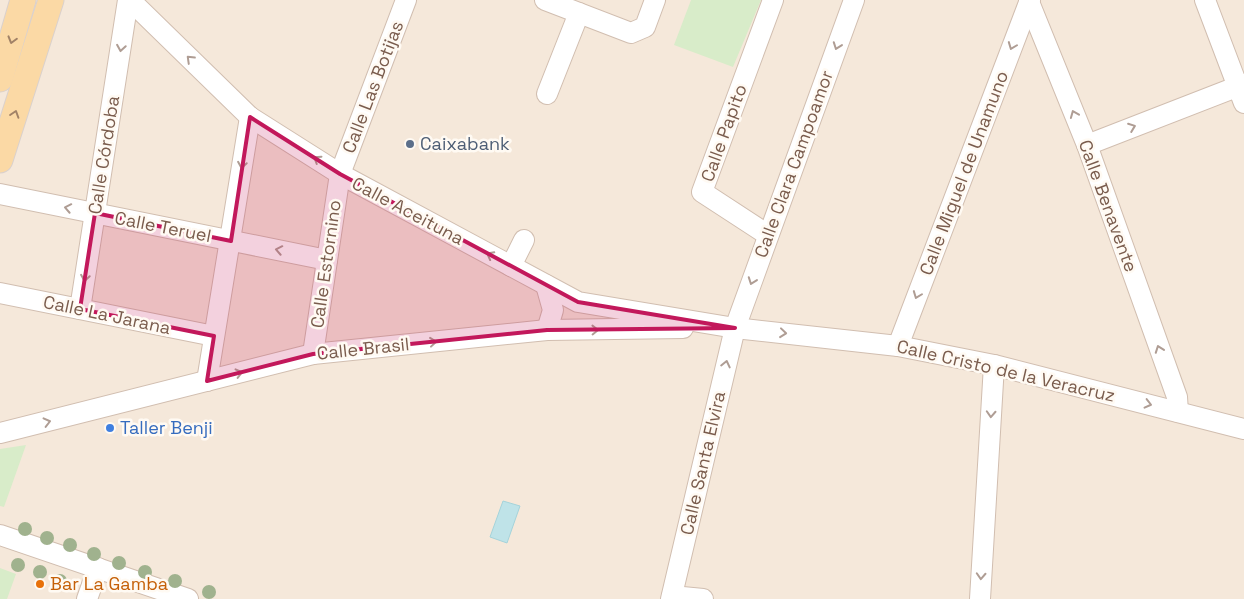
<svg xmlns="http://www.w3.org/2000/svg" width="1244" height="599" viewBox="0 0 1244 599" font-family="'Space Grotesk',sans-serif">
	<rect width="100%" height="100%" fill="#fdf6ec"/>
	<rect fill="#f5e8da" x="0" y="0" width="1244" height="599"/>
	<g fill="#d8ecc9">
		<path d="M691,0H761L733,67L674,45Z"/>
		<path d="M26,445L4,507L0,506V449Z"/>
		<path d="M0,568L16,574L7,599H0Z"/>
	</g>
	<path fill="#bfe3e8" stroke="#a5d3da" d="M503,501L520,506L507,543L490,537Z"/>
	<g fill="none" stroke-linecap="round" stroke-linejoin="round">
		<defs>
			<g id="minor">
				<path d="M130,0L250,117L340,174L578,302L735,328L898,346L994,365L1244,429"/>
				<path d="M545,0L631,33L645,27L655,0"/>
				<path d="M1205,0L1244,103"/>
				<path d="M1029,2L1087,145L1177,397L1178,412"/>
				<path d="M547,94L579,13"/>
				<path d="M1087,145L1244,84"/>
				<path d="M0,194L327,260"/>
				<path d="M768,235L702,192L773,0"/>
				<path d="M511,266L524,240"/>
				<path d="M546,285L553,310L547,330"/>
				<path d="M0,293L214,336"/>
				<path d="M80,309L128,0"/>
				<path d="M898,346L1030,0"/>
				<path d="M313,354L340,174L406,0"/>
				<path d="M207,381L250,117"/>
				<path d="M0,433L313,354L547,330L683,328"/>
				<path d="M0,535L188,599"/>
				<path d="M672,596L703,599"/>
				<path d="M87,599L98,568"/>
				<path d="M671,599L735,328L854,0"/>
				<path d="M980,599L994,365"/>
			</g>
			<g id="major">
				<path d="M0,79L23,0"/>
				<path d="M0,160L51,0"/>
			</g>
		</defs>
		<use href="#minor" stroke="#d1beb0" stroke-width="22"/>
		<use href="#major" stroke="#dad1cd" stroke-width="27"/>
		<use href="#minor" stroke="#fff" stroke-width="20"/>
		<use href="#major" stroke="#fbd9a5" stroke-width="25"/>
	</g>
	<g fill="#a0b28e">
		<circle cx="25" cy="529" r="7"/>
		<circle cx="47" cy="538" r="7"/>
		<circle cx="70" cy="545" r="7"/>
		<circle cx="94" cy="554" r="7"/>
		<circle cx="119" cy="563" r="7"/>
		<circle cx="18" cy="565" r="7"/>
		<circle cx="40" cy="572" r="7"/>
		<circle cx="145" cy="572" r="7"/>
		<circle cx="60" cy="581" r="7"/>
		<circle cx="175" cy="581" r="7"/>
		<circle cx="209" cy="592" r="7"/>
	</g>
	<defs><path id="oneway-chevron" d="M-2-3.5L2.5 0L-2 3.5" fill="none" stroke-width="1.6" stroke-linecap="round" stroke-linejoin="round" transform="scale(1.25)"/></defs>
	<g stroke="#a18267">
		<use href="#oneway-chevron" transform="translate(12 40) rotate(106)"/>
		<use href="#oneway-chevron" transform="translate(15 114) rotate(-72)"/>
	</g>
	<g stroke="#af9d94">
		<use href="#oneway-chevron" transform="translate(837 46) rotate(110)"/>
		<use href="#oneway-chevron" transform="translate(1012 46) rotate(111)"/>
		<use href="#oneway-chevron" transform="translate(121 48) rotate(99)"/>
		<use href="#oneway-chevron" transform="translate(190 59) rotate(-136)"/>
		<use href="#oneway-chevron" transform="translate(1074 114) rotate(-112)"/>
		<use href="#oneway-chevron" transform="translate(1132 127) rotate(-21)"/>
		<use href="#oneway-chevron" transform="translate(317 159) rotate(-147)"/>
		<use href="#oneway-chevron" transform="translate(242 165) rotate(99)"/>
		<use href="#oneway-chevron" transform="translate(68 208) rotate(-169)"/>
		<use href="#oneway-chevron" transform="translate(279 250) rotate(-169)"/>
		<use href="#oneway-chevron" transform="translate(490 255) rotate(-152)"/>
		<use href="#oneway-chevron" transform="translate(85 278) rotate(99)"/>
		<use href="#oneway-chevron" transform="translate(752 281) rotate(110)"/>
		<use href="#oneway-chevron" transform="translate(917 295) rotate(111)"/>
		<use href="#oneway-chevron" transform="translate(595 330) rotate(-1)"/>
		<use href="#oneway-chevron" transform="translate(783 333) rotate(6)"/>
		<use href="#oneway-chevron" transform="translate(433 342) rotate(-6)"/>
		<use href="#oneway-chevron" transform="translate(1159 349) rotate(-110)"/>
		<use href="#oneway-chevron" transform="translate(726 364) rotate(-77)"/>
		<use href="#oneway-chevron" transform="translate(239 373) rotate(-14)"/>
		<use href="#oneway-chevron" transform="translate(1148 404) rotate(14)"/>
		<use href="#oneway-chevron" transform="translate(991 414) rotate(93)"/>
		<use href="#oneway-chevron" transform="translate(47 422) rotate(-14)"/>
		<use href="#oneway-chevron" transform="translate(981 576) rotate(93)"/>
	</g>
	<path fill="#c2185b" fill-opacity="0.2" stroke="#c2185b" stroke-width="4" stroke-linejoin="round" d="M250,117L340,174L578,302L735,328L547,330L313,354L207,381L214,336L80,309L95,213L231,241Z"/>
	<circle fill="#5c6f8a" stroke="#fffaf3" stroke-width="2" cx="410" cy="144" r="5"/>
	<circle fill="#3f7fe0" stroke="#fffaf3" stroke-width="2" cx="110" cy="428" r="5"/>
	<circle fill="#e8710a" stroke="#fffaf3" stroke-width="2" cx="40" cy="584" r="5"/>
	<g text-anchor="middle" stroke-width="5" stroke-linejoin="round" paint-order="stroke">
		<g font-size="18" fill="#7a5c4d" stroke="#fffaf3">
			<text transform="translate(373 87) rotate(-69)" y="6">Calle Las Botijas</text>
			<text transform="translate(724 133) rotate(-70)" y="6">Calle Papito</text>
			<text transform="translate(104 155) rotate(-81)" y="6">Calle Córdoba</text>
			<text transform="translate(794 164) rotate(-70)" y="6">Calle Clara Campoamor</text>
			<text transform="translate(964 173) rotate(-69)" y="6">Calle Miguel de Unamuno</text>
			<text transform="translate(1108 206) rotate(70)" y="6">Calle Benavente</text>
			<text transform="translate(408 211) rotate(28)" y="6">Calle Aceituna</text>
			<text transform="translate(163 227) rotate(11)" y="6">Calle Teruel</text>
			<text transform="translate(326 264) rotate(-82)" y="6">Calle Estornino</text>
			<text transform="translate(107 315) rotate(12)" y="6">Calle La Jarana</text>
			<text transform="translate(363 349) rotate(-6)" y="6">Calle Brasil</text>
			<text transform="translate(1006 371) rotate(13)" y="6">Calle Cristo de la Veracruz</text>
			<text transform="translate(703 463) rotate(-77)" y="6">Calle Santa Elvira</text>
		</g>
		<g font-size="18" fill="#4e5e75" stroke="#fffaf3" text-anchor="start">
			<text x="420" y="150">Caixabank</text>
		</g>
		<g font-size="18" fill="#366cbe" stroke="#fffaf3" text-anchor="start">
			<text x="120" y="434">Taller Benji</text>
		</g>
		<g font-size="18" fill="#c56008" stroke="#fffaf3" text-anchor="start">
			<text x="50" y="590">Bar La Gamba</text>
		</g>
	</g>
</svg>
